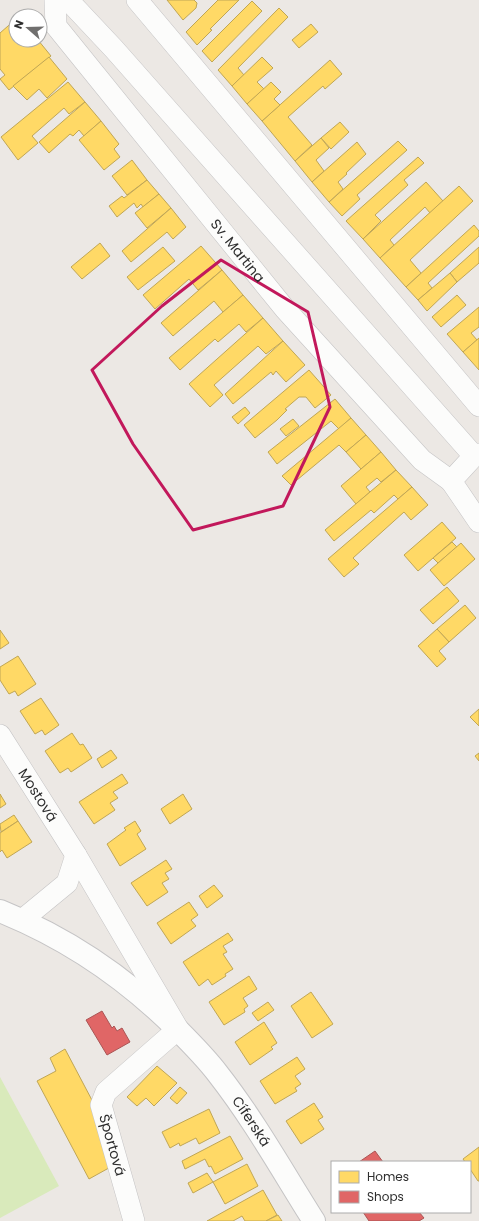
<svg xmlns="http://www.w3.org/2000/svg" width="479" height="1221" viewBox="0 0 479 1221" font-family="Poppins,sans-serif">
	<rect width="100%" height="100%" fill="#ece8e4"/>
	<path fill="#d9eabb" d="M0,1077L59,1186L0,1218Z"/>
	<g fill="#ffd966" stroke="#c0a655">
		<path d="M167,0H194L197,3L196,8L183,20Z"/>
		<path d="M218,0H239L210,29L212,30L197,45L186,32Z"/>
		<path d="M252,1L262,11L212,62L202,51Z"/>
		<path d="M279,8L288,17L238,68L244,75L232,86L218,70Z"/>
		<path d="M16,19V40H38L51,56L9,90L0,79L5,75L0,69V33Z"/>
		<path d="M311,24L318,32L299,48L292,40Z"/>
		<path d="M49,57L67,79L47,98L39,89L27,100L13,86Z"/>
		<path d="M262,57L273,68L257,82L264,89L247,104L232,86Z"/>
		<path d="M330,60L342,74L325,89L323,86L288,117L312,145L295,161L262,121Z"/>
		<path d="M68,82L85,102L69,114L64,108L32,136L38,143L18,160L1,137Z"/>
		<path d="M271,82L281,92L274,99L280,105L262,121L247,104Z"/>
		<path d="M85,102L101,121L84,136L79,130L73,136L70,134L49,153L39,142Z"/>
		<path d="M101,121L119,144L114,149L120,157L104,170L79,140Z"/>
		<path d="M340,122L349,132L331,149L321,138Z"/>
		<path d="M321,138L329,148L316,160L324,171L312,182L295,161Z"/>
		<path d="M398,141L407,150L357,195L360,199L342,216L329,202Z"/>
		<path d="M357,142L366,154L346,173L347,174L338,182L343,189L329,202L312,182Z"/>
		<path d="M418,157L424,163L404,180L408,185L375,215L381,221L363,239L346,221Z"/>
		<path d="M132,160L147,180L127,195L112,176Z"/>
		<path d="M147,180L159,194L143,207L141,204L137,208L134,203L117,217L109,206L122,196L124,198Z"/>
		<path d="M426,182L443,201L430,213L425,207L390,240L394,245L380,258L363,239Z"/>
		<path d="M459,186L473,201L410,260L421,273L406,287L380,258Z"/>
		<path d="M159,194L171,208L147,228L135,213Z"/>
		<path d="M171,208L186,227L173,239L167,232L131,262L122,251Z"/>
		<path d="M474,225L479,231V236L428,283L432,288L418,300L406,287Z"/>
		<path d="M100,243L110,256L82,279L71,267Z"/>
		<path d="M201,246L222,270L198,290L189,279L155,309L143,295Z"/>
		<path d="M163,247L175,261L138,290L127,277Z"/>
		<path d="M479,247V263L457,282L450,273Z"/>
		<path d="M222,270L243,295L223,312L214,301L173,336L161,323Z"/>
		<path d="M450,273L457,282L427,311L418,300Z"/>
		<path d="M243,295L263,318L246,332L239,324L218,342L215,339L180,370L169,358Z"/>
		<path d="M457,295L466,305L441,327L432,317Z"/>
		<path d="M479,307V327L471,333L477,340L463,352L447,334Z"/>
		<path d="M263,318L283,341L266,354L258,346L214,385L223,395L210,407L189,384Z"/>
		<path d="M479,338V370L463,352Z"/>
		<path d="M283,341L305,365L286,382L276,371L273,375L271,372L233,404L225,394Z"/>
		<path d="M309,370L331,395L315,408L306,397H299L285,409L287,410L277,420L255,438L244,425Z"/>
		<path d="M335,399L351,418L339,429L331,421L277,464L268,452Z"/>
		<path d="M245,407L250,413L238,424L232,417Z"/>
		<path d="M351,418L366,435L346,452L339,445L291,485L282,476Z"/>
		<path d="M293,419L299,426L286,436L280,429Z"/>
		<path d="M366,435L381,452L361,469L346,452Z"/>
		<path d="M381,452L396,470L381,482L377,478L366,487L370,492L356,504L341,486Z"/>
		<path d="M396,470L412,487L398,499L394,495L374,513L371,510L334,541L325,530Z"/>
		<path d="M412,487L428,505L411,520L404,512L353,558L359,564L344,577L328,559Z"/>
		<path d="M442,522L456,538L418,571L404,555Z"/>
		<path d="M452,542L457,547L438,563L433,558Z"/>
		<path d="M461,543L475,559L444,586L430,570Z"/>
		<path d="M447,587L459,601L433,624L420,610Z"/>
		<path d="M465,605L476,618L449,642L437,629Z"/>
		<path d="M437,629L449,642L439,651L446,659L437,667L418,646Z"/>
		<path d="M0,630L9,643L0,649Z"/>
		<path d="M18,656L36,684L18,696L15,691L9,694L0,680V667Z"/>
		<path d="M41,698L59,725L45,735L42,730L35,734L20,711Z"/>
		<path d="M479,709V726L470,717Z"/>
		<path d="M72,733L80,745L83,744L92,758L71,772L68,768L60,773L45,751Z"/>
		<path d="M111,750L117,758L102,768L97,759Z"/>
		<path d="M479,753V761L475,756Z"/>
		<path d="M122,774L128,783L113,792L118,798L110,803L115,810L94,824L79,802Z"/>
		<path d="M0,794L6,804L0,808Z"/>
		<path d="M183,794L192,809L170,824L161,809Z"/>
		<path d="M14,815L18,821L1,832L0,824Z"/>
		<path d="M18,821L32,842L7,858L2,850L0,852V833Z"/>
		<path d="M135,821L141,831L137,834L146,849L120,866L107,844L126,830L124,828Z"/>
		<path d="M166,860L172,869L165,873L169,879L162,883L168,892L147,906L131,883Z"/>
		<path d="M214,885L223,896L207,908L199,896Z"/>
		<path d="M189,902L198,915L191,920L196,926L171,944L157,923Z"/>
		<path d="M228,933L233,940L223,946L227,952L223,954L233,969L225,974L226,976L212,985L208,979L199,986L183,962Z"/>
		<path d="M249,976L257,989L243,998L248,1006L244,1009L245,1012L224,1025L209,1002Z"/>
		<path d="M311,992L333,1024L312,1038L291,1006Z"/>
		<path d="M268,1002L274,1010L258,1021L252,1013Z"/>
		<path d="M264,1022L277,1043L271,1047L273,1049L250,1065L235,1042Z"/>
		<path d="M65,1049L103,1121L116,1164L89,1179L37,1081L56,1071L50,1058Z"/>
		<path d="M297,1057L305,1069L295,1076L301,1084L295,1088L297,1091L275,1104L260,1081Z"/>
		<path d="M157,1066L177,1083L154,1106L146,1098L137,1106L127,1097Z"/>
		<path d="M180,1087L187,1093L177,1104L170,1098Z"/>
		<path d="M314,1103L323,1117L318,1120L324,1129L301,1144L286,1121Z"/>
		<path d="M209,1109L220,1133L199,1144L196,1138L180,1146L179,1143L170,1148L162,1132Z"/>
		<path d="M230,1136L243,1159L215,1174L211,1166L209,1167L205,1159L185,1169L182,1161Z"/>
		<path d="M479,1147V1181H478L470,1169V1162H465L463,1159Z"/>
		<path d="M247,1164L258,1186L225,1204L213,1182Z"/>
		<path d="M207,1173L213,1182L193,1193L188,1183Z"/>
		<path d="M263,1190L277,1215L266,1221H245L242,1216L233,1221H207Z"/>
		<path d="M278,1215L282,1221H266Z"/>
	</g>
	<g fill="#e06666" stroke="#ab5555">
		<path d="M102,1011L112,1028L114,1026L117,1031L122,1028L130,1042L107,1055L86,1020Z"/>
		<path d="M375,1151L383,1162H359Z"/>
		<path d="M363,1212H419L424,1218L419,1221H369Z"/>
	</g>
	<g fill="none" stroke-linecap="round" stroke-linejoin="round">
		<defs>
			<g id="street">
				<path id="s1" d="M55,0L56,26L285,309L422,460L451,481"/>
				<path d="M68,0L114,49L474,456"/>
				<path d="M137,0L479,406"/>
				<path d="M479,454L474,456L451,481L479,522"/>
				<path id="s2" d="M0,735L76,855L178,1029L106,1092L101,1105L134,1221"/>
				<path d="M22,920L67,883L76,855"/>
			</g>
			<g id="secondary">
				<path id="s3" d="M0,911C67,938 126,978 177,1029C192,1044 206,1058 218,1074C254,1120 283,1172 314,1221"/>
			</g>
		</defs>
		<use href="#street" stroke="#c5c4c5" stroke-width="22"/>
		<use href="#secondary" stroke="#c5c4c5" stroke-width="24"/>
		<use href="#street" stroke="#fcfcfb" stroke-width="21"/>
		<use href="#secondary" stroke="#fcfcfb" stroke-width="22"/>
	</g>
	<path fill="none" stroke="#c2185b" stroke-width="3" stroke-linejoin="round" d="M221,260L308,312L330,407L283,506L193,530L133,444L92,370L162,306Z"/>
	<g text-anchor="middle" stroke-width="4" stroke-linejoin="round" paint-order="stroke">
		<g font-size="14" fill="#2e2e2e" stroke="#fff">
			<text dy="5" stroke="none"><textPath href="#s1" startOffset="315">Sv. Martina</textPath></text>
			<text dy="5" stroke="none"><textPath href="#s2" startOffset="71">Mostová</textPath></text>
			<text dy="5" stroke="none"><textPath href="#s3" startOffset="333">Cíferská</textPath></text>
			<text dy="5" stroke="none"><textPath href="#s2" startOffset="495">Športová</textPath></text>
		</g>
	</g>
	<rect x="331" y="1161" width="140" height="52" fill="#ffffff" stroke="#ababab"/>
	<rect x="339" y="1171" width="20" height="12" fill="#ffd966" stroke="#ababab"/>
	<text x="367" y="1181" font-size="12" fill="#2e2e2e">Homes</text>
	<rect x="339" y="1191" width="20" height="12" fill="#e06666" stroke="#ababab"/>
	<text x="367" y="1201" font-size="12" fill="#2e2e2e">Shops</text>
	<g transform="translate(28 28) rotate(290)"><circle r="19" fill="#ffffff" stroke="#ababab"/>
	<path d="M0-3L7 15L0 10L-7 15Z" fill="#706f6e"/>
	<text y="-6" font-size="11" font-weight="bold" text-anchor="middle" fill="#2e2e2e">N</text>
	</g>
</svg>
